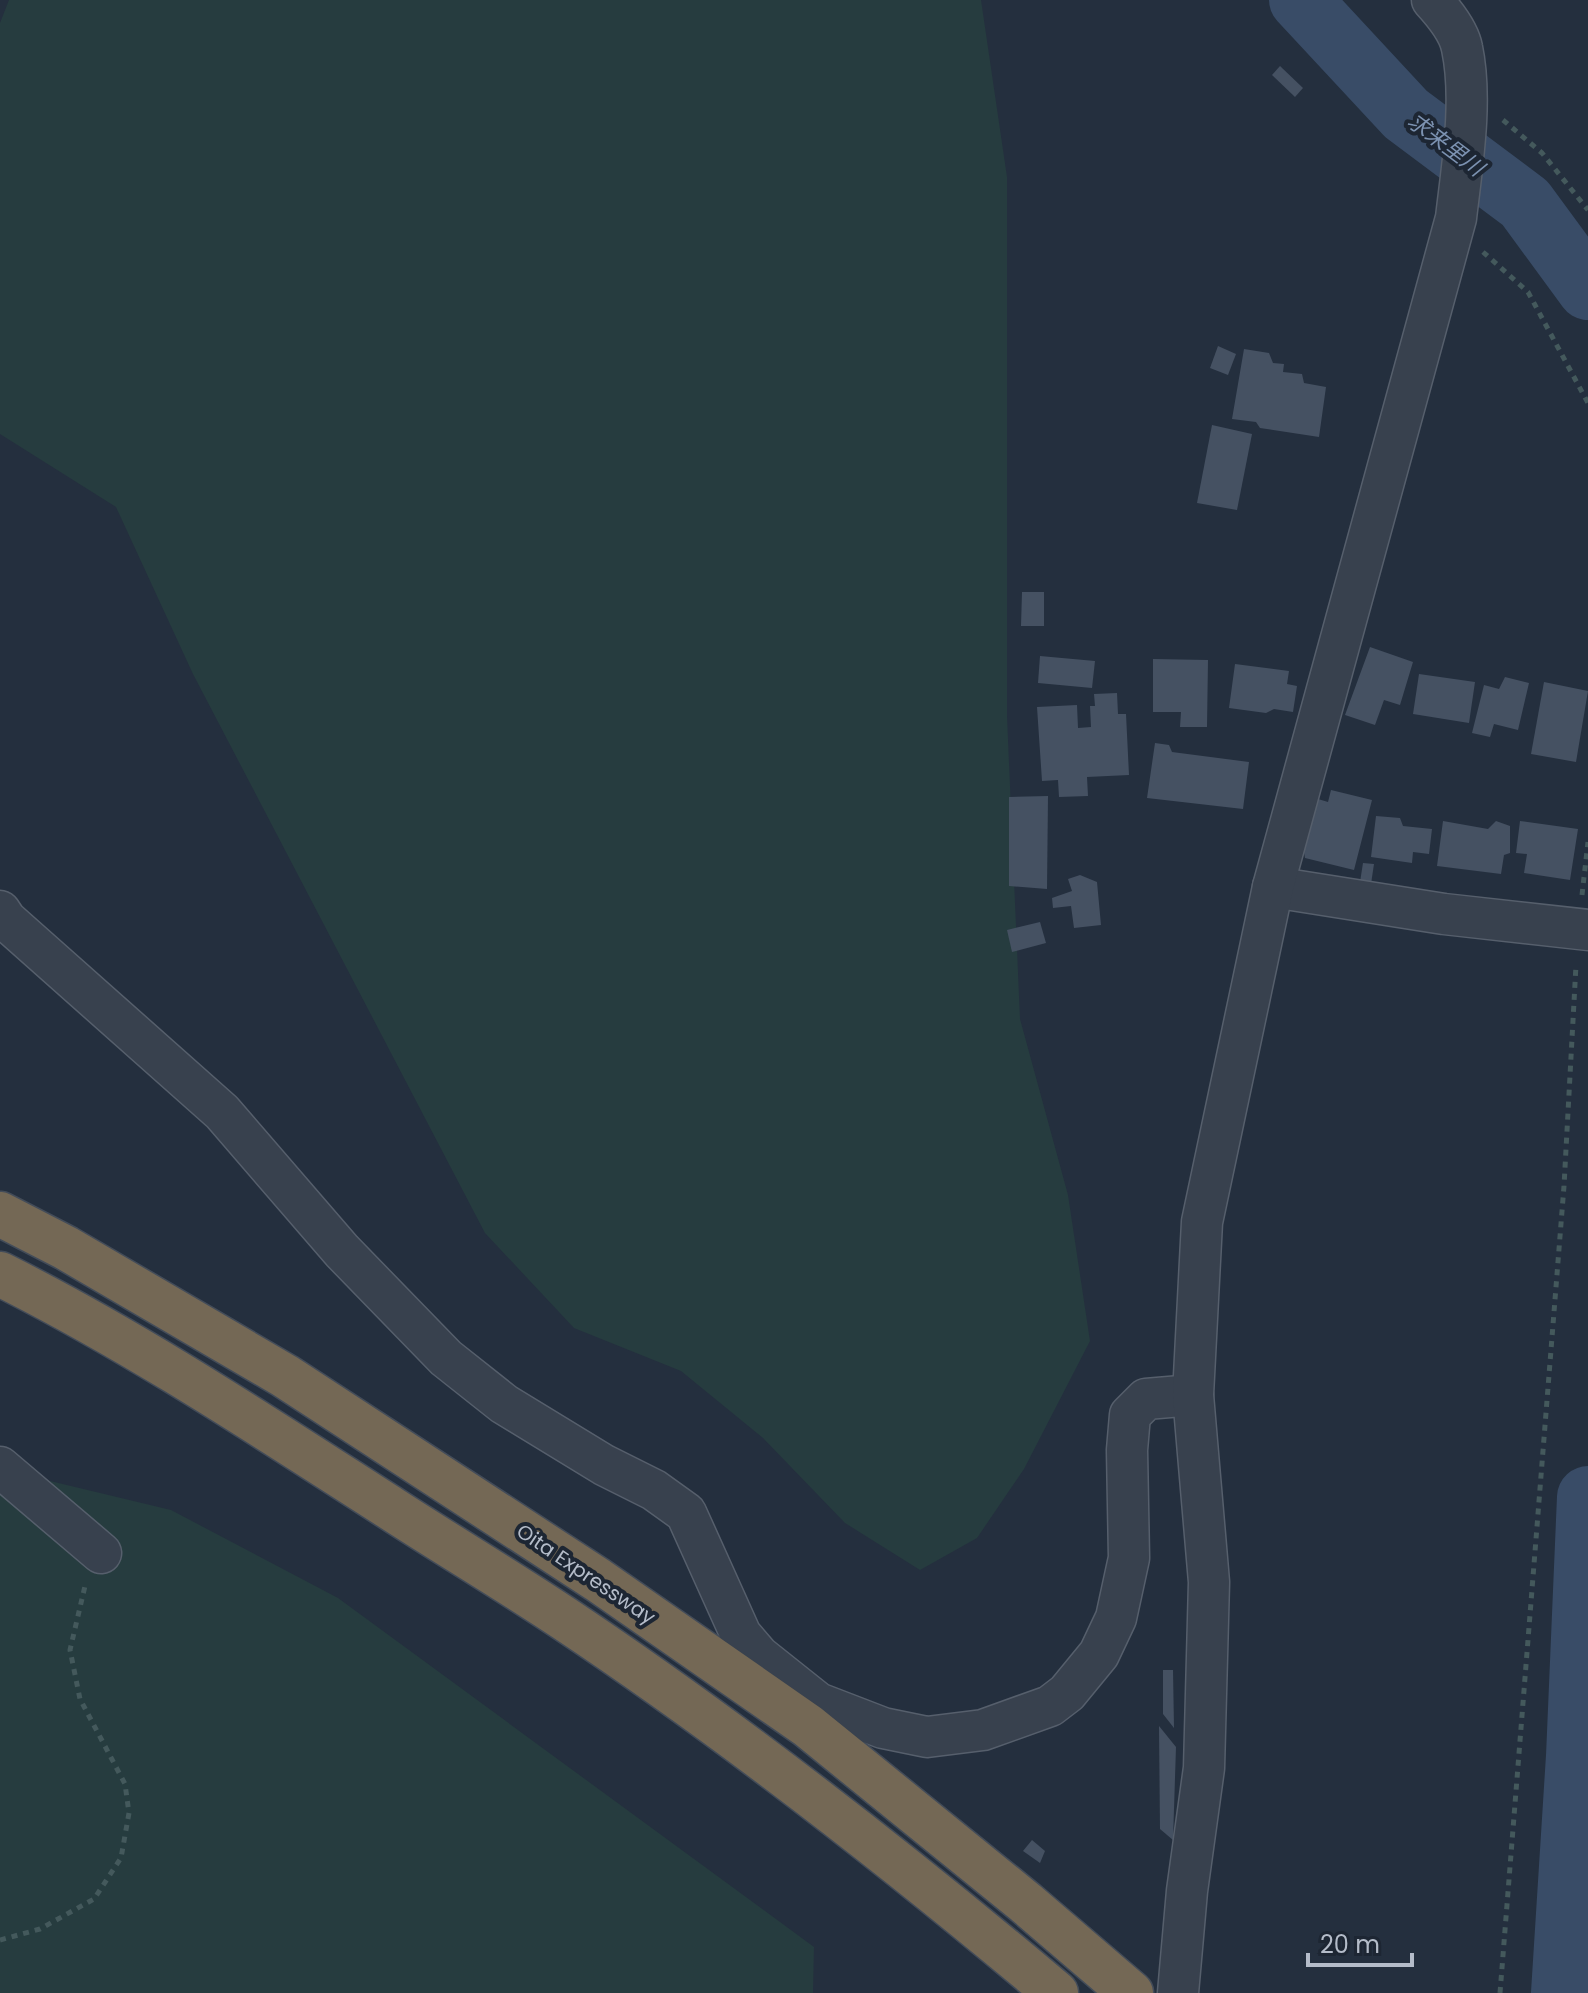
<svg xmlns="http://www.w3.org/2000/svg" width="1588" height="1993" viewBox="0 0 1588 1993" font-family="Poppins,'Noto Sans JP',sans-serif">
	<rect width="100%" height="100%" fill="#242f3e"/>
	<g fill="#263c3f">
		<path d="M9,0H981L1007,177V716L1020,1019L1068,1195L1090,1341L1024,1469L977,1538L920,1570L845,1523L763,1438L681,1371L574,1328L485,1233L193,674L116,507L0,434V23Z"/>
		<path d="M0,1469L171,1510L338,1598L814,1947L813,1993H0Z"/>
	</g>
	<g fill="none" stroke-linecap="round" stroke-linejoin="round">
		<g stroke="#394c67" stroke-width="62">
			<path d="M1300,0L1406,114L1525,203L1588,289"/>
			<path d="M1562,1993L1577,1756L1588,1497"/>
		</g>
	</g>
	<g fill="#455162">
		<path d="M1280,66L1303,88L1295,97L1272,75Z"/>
		<path d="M1218,346L1236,354L1228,375L1210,368Z"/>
		<path d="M1244,349L1269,353L1273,363L1284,364L1283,372L1302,374L1304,383L1326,387L1319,437L1260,428L1256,422L1232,419Z"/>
		<path d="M1212,425L1252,434L1237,510L1197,503Z"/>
		<path d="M1022,592H1044V626H1021Z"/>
		<path d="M1370,647L1413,662L1400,705L1384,700L1375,725L1345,715Z"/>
		<path d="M1040,656L1095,661L1092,688L1038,683Z"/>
		<path d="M1153,659L1208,660L1207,727H1180L1181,712H1153Z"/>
		<path d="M1235,664L1289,671L1287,684L1297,686L1293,712L1274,709L1266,713L1229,708Z"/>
		<path d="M1419,674L1475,682L1469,723L1413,714Z"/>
		<path d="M1505,677L1529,683L1518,730L1494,724L1490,737L1472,733L1484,685L1499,689Z"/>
		<path d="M1544,682L1588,691L1576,762L1531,754Z"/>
		<path d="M1117,693L1118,714H1126L1129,775L1087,777L1088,796L1059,797L1058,780L1042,781L1037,707L1077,705L1078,728L1091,727L1090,706H1095L1094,694Z"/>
		<path d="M1155,743L1169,745L1172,752L1249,762L1243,809L1147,798Z"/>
		<path d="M1331,790L1372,800L1354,870L1305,858L1302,840L1310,811L1316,809L1318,799L1328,802Z"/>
		<path d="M1048,796L1047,889L1009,886V797Z"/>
		<path d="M1376,816L1400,818L1403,826L1432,829L1429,854L1413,852L1412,863L1371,857Z"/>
		<path d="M1443,821L1488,829L1496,821L1510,826V853L1504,855L1501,874L1437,866Z"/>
		<path d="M1520,821L1578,829L1570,880L1524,873L1527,854L1516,853Z"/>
		<path d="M1363,863L1374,864L1371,884L1360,882Z"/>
		<path d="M1080,875L1097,882L1101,925L1074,928L1071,906L1053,908L1052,898L1072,891L1068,879Z"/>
		<path d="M1040,922L1046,943L1012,952L1007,930Z"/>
		<path d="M1163,1670H1173L1174,1728L1163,1714Z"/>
		<path d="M1159,1726L1176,1747L1173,1840L1160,1829Z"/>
		<path d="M1032,1840L1045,1851L1040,1863L1023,1851Z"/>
	</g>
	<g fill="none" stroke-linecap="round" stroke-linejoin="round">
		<defs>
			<g id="street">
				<path d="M1273,887L1444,914L1588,930"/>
				<path d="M0,911L6,920L222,1112L342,1251L446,1358L504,1404L604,1465L654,1490L686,1513L741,1635L759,1656L818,1703L883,1728L927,1737L983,1730L1050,1706L1067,1693L1099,1654L1116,1618L1129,1558L1127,1450L1130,1415L1146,1399L1193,1395"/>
				<path d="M0,1467L101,1553"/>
				<path d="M1178,1993L1187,1891L1204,1768L1209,1582L1193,1395L1202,1222L1273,887L1456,218C1462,166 1473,100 1462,48C1459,32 1443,12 1432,0"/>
			</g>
			<g id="highway">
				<path d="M0,1214L66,1248L285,1376L598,1580L808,1726L1026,1903L1131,1993"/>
				<path d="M0,1274C136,1342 264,1427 392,1509C449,1546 508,1581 565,1619C736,1733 899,1861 1056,1993"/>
			</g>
		</defs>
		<use href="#street" stroke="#565f6c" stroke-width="43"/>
		<use href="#highway" stroke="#434c59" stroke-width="47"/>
		<g stroke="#44595c" stroke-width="5" stroke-dasharray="6 6" stroke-linecap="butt">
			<path d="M1503,120L1542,153L1588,210"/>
			<path d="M1483,252L1528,292L1588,403"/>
			<path d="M1582,895L1588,842"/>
			<path d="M0,1940L40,1929L94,1899L121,1858L129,1813L125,1784L80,1699L70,1650L85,1586"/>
			<path d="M1500,1993L1564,1186L1576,965"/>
		</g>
		<use href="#street" stroke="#38414e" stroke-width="40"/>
		<use href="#highway" stroke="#746855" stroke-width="44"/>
	</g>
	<g text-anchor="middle" stroke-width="8" stroke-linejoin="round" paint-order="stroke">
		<g font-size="20" fill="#b4bcc9" stroke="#1d2633">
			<text transform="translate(586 1574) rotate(34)" y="7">Oita Expressway</text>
		</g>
		<g font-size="22" font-style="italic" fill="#7c92b1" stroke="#1d2633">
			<text transform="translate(1446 144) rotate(37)" y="8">求来里川</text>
		</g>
	</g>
	<path d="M1308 1953v12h104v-12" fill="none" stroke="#b4bcc9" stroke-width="4"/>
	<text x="1320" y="1953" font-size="24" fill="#b4bcc9" stroke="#1d2633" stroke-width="6" paint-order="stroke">20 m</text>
</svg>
